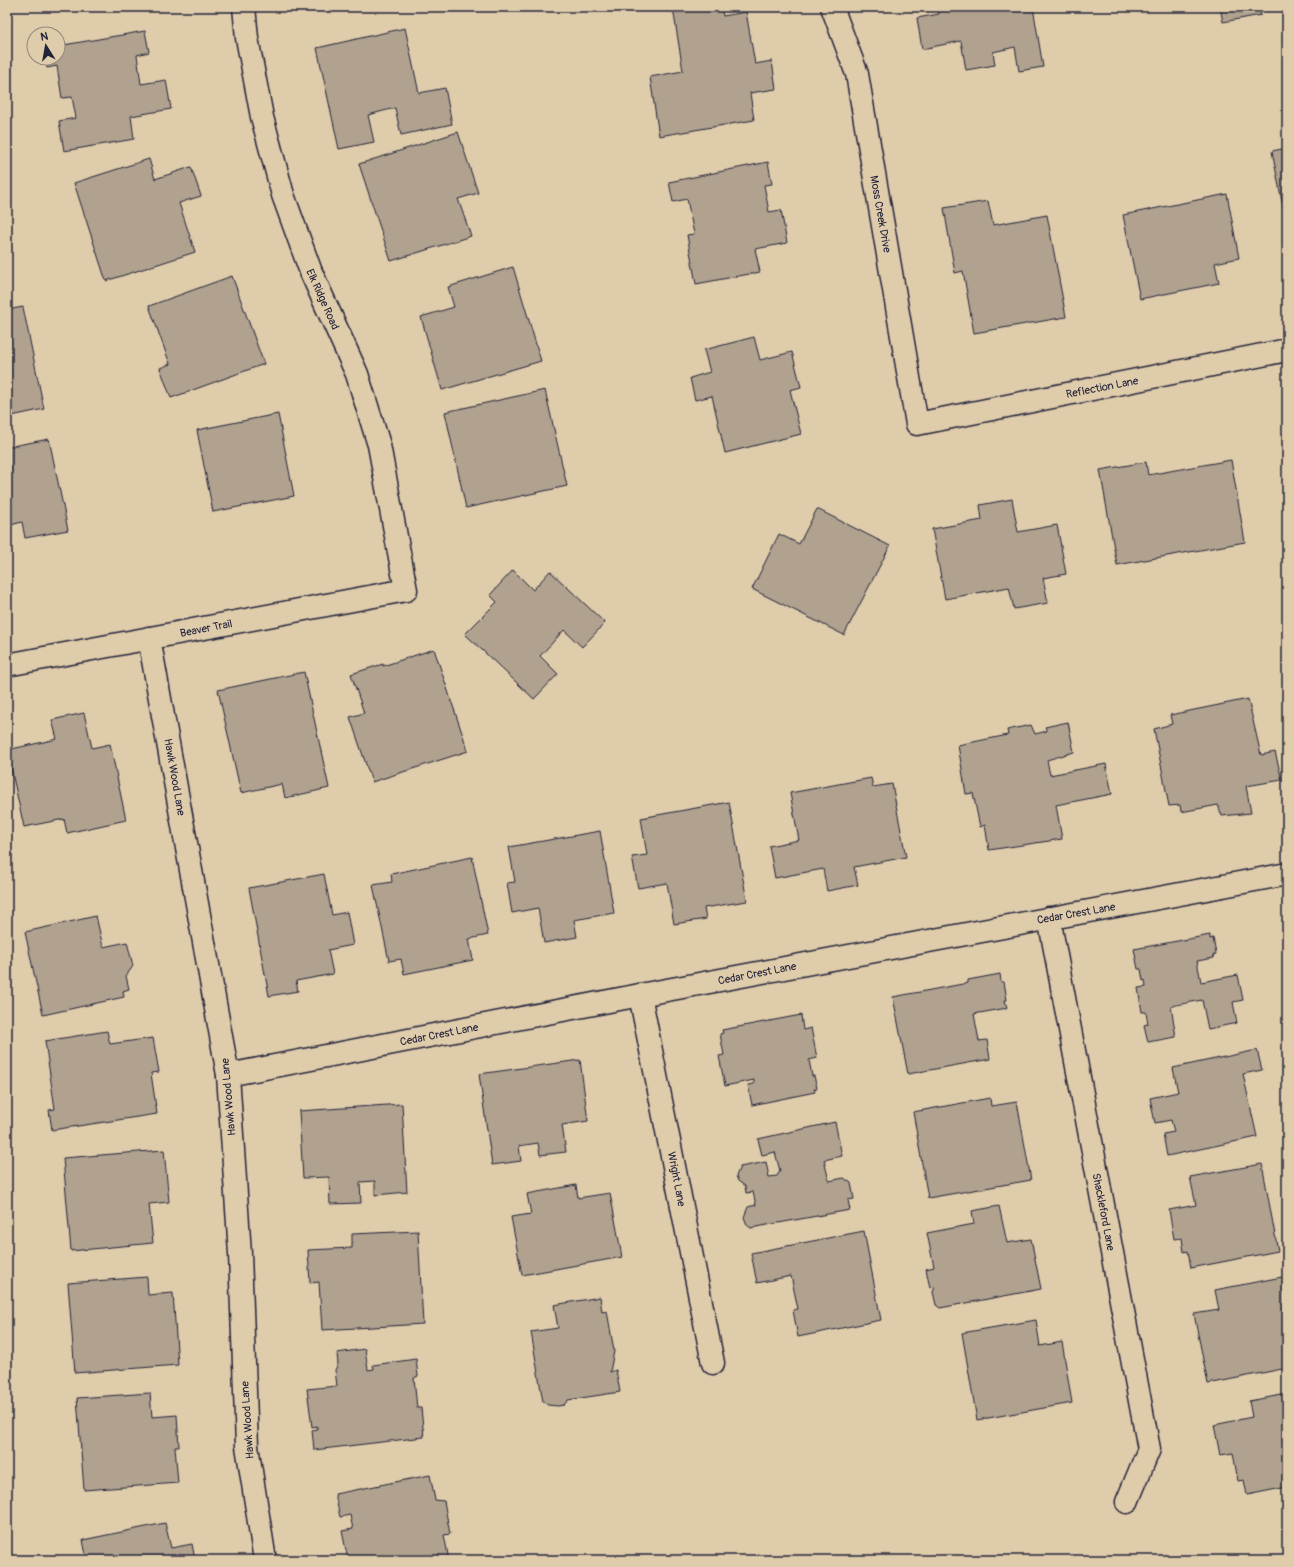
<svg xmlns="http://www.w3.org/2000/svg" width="1294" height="1567" viewBox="0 0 1294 1567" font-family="Pangolin,sans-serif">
	<rect width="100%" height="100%" fill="#dfccaa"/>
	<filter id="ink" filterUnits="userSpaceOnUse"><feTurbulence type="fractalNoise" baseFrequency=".025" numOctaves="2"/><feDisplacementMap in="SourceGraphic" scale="8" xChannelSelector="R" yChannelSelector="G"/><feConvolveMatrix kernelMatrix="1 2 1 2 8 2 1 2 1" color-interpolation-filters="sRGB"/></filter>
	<g filter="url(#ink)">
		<g fill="#b0a28f" stroke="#22223b">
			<path d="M59,7H88L60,11Z"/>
			<path d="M679,7H721L723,16L746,12L755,64L772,61L776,89L750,93L754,120L659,136L650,77L683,71L673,8Z"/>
			<path d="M938,7H1033L1043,67L1019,71L1015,47L993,52L995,65L966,70L961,41L922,49L917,18L939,14Z"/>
			<path d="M1220,7H1259L1261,15L1223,22Z"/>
			<path d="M405,28L419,93L445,88L452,124L401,135L395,108L368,115L374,142L339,149L317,48Z"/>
			<path d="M145,31L149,52L137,55L141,84L166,80L171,109L131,116L134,139L64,151L59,121L76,118L72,97L62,98L57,66L47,68L46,58H58V46Z"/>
			<path d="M458,132L478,193L458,199L471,236L391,261L359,164Z"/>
			<path d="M1287,148V227L1272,151Z"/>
			<path d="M149,159L155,179L191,167L201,196L179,203L195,252L106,281L74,183Z"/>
			<path d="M768,162L772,184L764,185L769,212L781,210L787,243L755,249L760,272L696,284L687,235L694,234L687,199L673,202L669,182Z"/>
			<path d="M1227,194L1239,258L1215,263L1219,283L1140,299L1123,215Z"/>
			<path d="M988,201L993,225L1047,215L1066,317L974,333L963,271L955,273L944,208Z"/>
			<path d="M513,267L541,361L442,390L421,317L454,307L448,287Z"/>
			<path d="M232,276L264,364L171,398L160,368L170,364L149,306Z"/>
			<path d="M23,307L44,409L7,417V310Z"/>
			<path d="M754,337L760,360L792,352L801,387L790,390L801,434L725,453L712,396L695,400L690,378L710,372L704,350Z"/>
			<path d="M545,390L567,486L466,508L445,412Z"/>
			<path d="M278,414L294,496L213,512L197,430Z"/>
			<path d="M49,439L68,530L25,538L22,522L7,526V447Z"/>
			<path d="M1231,460L1245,542L1117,565L1100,470L1146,462L1148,475Z"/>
			<path d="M1012,499L1018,532L1057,525L1066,574L1043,578L1048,603L1014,609L1009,587L945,599L932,529L982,520L980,505Z"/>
			<path d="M817,509L890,546L844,635L752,589L779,534L799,544Z"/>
			<path d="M513,570L533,590L550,571L605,623L582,647L564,630L540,656L558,674L534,699L465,634L497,602L490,595Z"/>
			<path d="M434,649L468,751L372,782L350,717L364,713L351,674L383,664V666Z"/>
			<path d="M304,672L329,788L285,798L282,784L241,793L218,690Z"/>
			<path d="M1248,699L1261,755L1275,752L1282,780L1246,786L1251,813L1222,816L1218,805L1181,812L1180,805L1169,806L1154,729L1172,724L1170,715Z"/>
			<path d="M84,713L92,748L110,744L126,820L67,833L64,819L24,827L7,750L57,739L52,720Z"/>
			<path d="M1068,722L1074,752L1047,760L1050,775L1106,764L1112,794L1056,805L1062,839L989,850L985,825L980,827L973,793L966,794L958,745L1008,735L1007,730L1031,725L1035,734L1047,731L1045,727Z"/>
			<path d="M871,778L873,787L892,784L906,857L854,867L858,885L827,891L823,869L775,878L769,846L799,840L790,793Z"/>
			<path d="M729,802L747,901L704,908L706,919L674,924L667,883L638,888L632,857L647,855L641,818Z"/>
			<path d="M600,831L614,913L574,920L577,937L544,943L538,908L512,913L507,883L515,882L509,847Z"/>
			<path d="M472,857L488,935L469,939L473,960L404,974L401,959L389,961L373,885L392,882L391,874Z"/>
			<path d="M324,874L332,915L347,912L353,945L328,950L333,974L296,981L298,991L269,996L249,888Z"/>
			<path d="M96,916L103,947L127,942L133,966L126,976L129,989L123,991L124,997L43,1015L25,932Z"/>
			<path d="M1210,935V939L1213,938L1216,954L1213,955L1214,958L1197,961L1201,982L1238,975L1243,1000L1233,1002L1237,1023L1208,1029L1202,1000L1171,1006L1176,1037L1148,1042L1144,1025L1148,1024L1146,1012H1142L1138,988L1146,987L1145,980L1143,981L1141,969H1138L1134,949Z"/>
			<path d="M1000,974L1001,982H1004L1007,1000H1005L1007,1008L974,1014L979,1041L987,1040L990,1059L908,1074L893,997L968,983V980Z"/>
			<path d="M801,1015L803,1030L811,1028L817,1058L809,1060L812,1076H814L817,1088L814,1089L815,1092L752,1105L748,1085L754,1084V1080L725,1086L719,1056L724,1055L720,1034L723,1033L722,1030Z"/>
			<path d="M107,1031L110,1044L153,1038L159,1072L151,1073L157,1114L52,1130L49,1110L55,1109L45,1041Z"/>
			<path d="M1257,1050L1262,1070L1243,1074L1257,1137L1167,1156L1163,1134L1174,1132L1171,1120L1155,1123L1150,1098L1178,1092L1173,1068Z"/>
			<path d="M580,1060L588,1121L562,1125L566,1152L540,1155L538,1143L519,1146L521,1161L492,1165L479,1074Z"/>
			<path d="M990,1098L991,1106L1017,1102L1031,1180L928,1198L913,1112Z"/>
			<path d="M402,1104L407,1192L375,1195V1181L360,1182L361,1203L330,1204L329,1177L303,1178L299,1111Z"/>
			<path d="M835,1122L842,1156L824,1160L829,1181L844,1178L851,1183L854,1199L848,1200L850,1210L751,1228L747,1225L744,1217L748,1207L756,1205L753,1192L746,1193L745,1186L738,1181L736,1176L740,1167L766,1162L769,1177L777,1176L780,1171L775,1152L762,1155L758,1139Z"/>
			<path d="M164,1150L169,1202L149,1204L153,1243L71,1251L63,1158Z"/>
			<path d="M1262,1164L1278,1251L1191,1268L1188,1251L1184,1252L1182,1238L1174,1239L1169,1210L1196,1205L1190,1177Z"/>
			<path d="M576,1185L578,1198L610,1193L622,1257L522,1275L511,1217L531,1214L527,1194Z"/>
			<path d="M999,1206L1007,1243L1031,1239L1041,1289L940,1308L936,1305L933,1292L935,1287L930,1288L926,1269L934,1267L927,1233L974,1224L972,1211Z"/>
			<path d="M418,1231L423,1324L322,1330L319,1282L310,1283L308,1250L352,1248V1234Z"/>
			<path d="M864,1231L881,1320L798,1337L793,1310L798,1309L791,1276L757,1283L751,1253Z"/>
			<path d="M1287,1276V1368L1208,1384L1194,1314L1219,1310L1215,1290Z"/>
			<path d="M147,1277L148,1295L173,1293L178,1365L75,1373L68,1283Z"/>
			<path d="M600,1297L602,1312L607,1311L614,1351L610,1372L616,1370L620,1392L568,1400L564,1405L558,1406L548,1405L543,1402L531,1332L558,1328L554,1305Z"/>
			<path d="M1036,1320L1040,1346L1062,1342L1072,1403L977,1420L962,1333Z"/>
			<path d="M365,1349L368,1370L374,1369L373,1365L416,1359L418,1376L414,1378L417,1408H421L424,1437L314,1450L312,1430L317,1429V1426L312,1427L307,1389L337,1386L335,1370L338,1364L337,1353Z"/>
			<path d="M150,1393L152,1417L177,1415L179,1447H175L178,1483L84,1490L77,1398Z"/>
			<path d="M1287,1394V1487L1247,1495L1244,1480L1238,1481L1233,1453L1220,1455L1214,1425L1252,1417L1249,1401Z"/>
			<path d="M430,1475L435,1500L444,1501L450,1534L444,1535L449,1560H348L342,1531L353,1529L350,1515L340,1517L335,1494Z"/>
			<path d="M165,1523L171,1548L192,1544L195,1560H87L83,1540Z"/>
		</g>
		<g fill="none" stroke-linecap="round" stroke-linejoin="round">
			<defs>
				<g id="minor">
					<path d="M832,7L857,74L917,424L1287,350"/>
					<path d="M149,638L228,1075L240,1254L247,1446L265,1560"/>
					<path d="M7,665L406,590L379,445L357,374L311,272L283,195L262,117L247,38L244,7"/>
					<path d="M1049,918L1149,1449L1127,1502"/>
					<path d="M640,995L713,1363"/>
					<path d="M228,1075L640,995L1287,874"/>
				</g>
			</defs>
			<use href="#minor" stroke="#22223b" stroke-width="25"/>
			<use href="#minor" stroke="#dfccaa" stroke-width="22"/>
		</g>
	</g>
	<g text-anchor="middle" stroke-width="3" stroke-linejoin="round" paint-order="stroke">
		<g font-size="11" fill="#22223b" stroke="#dfccaa">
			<text transform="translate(881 214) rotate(80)" y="4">Moss Creek Drive</text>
			<text transform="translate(323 299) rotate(66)" y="4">Elk Ridge Road</text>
			<text transform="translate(1102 387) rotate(-11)" y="4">Reflection Lane</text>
			<text transform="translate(206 628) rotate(-11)" y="4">Beaver Trail</text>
			<text transform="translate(175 777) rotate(80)" y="4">Hawk Wood Lane</text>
			<text transform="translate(1076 913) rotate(-10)" y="4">Cedar Crest Lane</text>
			<text transform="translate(757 973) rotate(-11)" y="4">Cedar Crest Lane</text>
			<text transform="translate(439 1034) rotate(-11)" y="4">Cedar Crest Lane</text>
			<text transform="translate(228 1097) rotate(-95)" y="4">Hawk Wood Lane</text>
			<text transform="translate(677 1179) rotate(79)" y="4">Wright Lane</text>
			<text transform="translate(1104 1212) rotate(79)" y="4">Shackleford Lane</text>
			<text transform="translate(247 1420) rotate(-94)" y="4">Hawk Wood Lane</text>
		</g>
	</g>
	<rect width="1294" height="1567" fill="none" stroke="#dfccaa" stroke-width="24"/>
	<rect x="12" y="12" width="1270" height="1543" fill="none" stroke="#22223b" stroke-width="1.5" filter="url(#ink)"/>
	<g transform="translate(46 46) rotate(349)"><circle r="19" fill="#dfccaa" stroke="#93887e"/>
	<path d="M0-3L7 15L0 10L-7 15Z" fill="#22223b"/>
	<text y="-6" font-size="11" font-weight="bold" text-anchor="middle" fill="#22223b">N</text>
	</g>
</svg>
